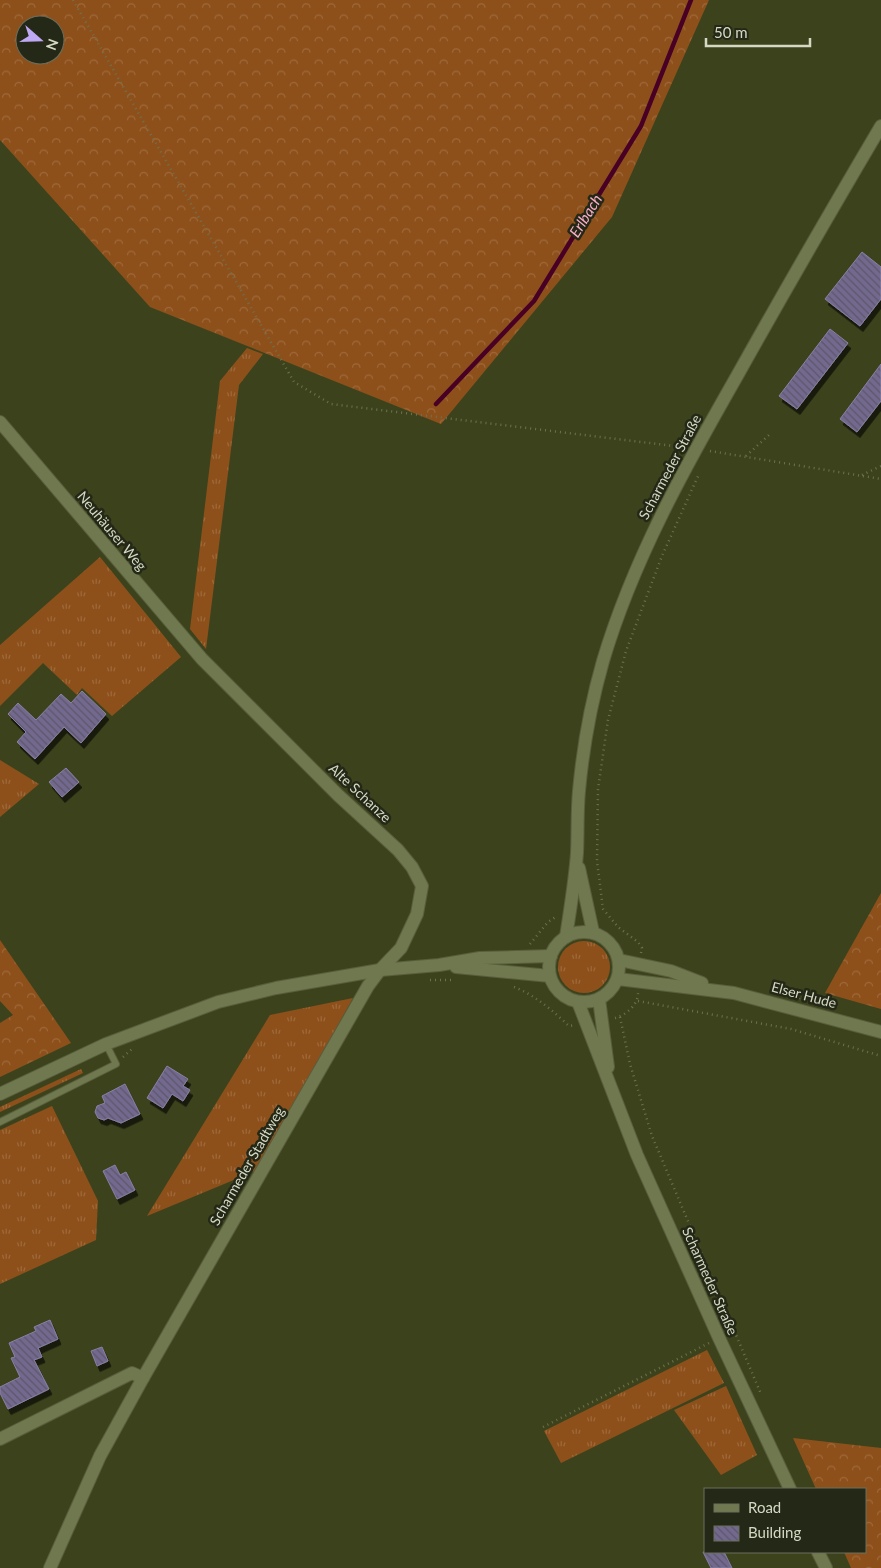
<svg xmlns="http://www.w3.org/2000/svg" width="881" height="1568" viewBox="0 0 881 1568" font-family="Lato,sans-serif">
	<defs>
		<pattern id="grass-tufts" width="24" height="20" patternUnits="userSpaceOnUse" patternTransform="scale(1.25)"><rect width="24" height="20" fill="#8e501b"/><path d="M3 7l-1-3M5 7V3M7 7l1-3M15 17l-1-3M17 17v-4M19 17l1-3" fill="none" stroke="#9d693a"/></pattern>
		<pattern id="forest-crowns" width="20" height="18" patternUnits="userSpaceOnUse" patternTransform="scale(1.25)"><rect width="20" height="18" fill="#8e501b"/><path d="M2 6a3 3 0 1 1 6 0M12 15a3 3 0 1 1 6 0" fill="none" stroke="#9d693a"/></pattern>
		<pattern id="building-back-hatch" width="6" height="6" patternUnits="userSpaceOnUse" patternTransform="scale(1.25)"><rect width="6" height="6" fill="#73698f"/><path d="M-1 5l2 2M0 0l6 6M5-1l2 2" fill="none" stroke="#5c5769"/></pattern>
		<filter id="shadow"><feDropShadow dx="3" dy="5.5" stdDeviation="0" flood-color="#0009"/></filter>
	</defs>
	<rect width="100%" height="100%" fill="#3c431c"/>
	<g fill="url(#grass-tufts)">
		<path d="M247,348L263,354L239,385L206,649L190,629L220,381Z"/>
		<path d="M100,557L181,657L112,716L82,688L77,695L43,663L0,706V645Z"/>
		<path d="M0,760L39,784L0,817Z"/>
		<circle cx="584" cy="967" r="26"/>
		<path d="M353,998L258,1170L147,1216L270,1015Z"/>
		<path d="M81,1069L83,1073L0,1112V1107Z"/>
		<path d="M52,1106L98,1201L96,1240L0,1284V1130Z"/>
		<path d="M707,1350L724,1383L561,1463L544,1431Z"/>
		<path d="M726,1386L757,1455L721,1475L674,1410Z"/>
	</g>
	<g fill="url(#forest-crowns)" fill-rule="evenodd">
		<path d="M0,0H709L612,217L441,424L150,307L0,140ZM25,25H55V55H25Z"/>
		<path d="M881,893V1009L825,993Z"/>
		<path d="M0,940L71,1043L0,1077V1023L13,1015L0,1001Z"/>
		<path d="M793,1438L881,1448V1568H851L844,1552H865V1489H816Z"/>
	</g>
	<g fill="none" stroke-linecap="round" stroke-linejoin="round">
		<path stroke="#480125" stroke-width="4.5" d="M436,404L534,301L641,126L691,0"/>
	</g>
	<g fill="url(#building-back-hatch)" stroke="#8a80a7" filter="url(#shadow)">
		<path d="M862,252L881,267V299L860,326L825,299Z"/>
		<path d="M830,329L848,343L797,409L779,396Z"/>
		<path d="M881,364V401L857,432L840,419Z"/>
		<path d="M82,691L106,714L81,743L64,727L35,759L17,742L26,732L8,714L18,703L36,720L61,694L71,703Z"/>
		<path d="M66,768L79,782L62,797L49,782Z"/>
		<path d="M167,1066L188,1079L183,1086L190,1090L183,1101L172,1094L163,1108L147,1098Z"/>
		<path d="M125,1084L140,1114L121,1123L108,1118L104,1120L98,1118L95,1112L97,1106L105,1103L102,1096Z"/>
		<path d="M115,1165L120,1175L126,1172L135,1190L117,1199L103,1171Z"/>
		<path d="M50,1320L58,1339L38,1348L42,1357L34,1360L49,1389L8,1409L0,1393V1387L20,1377L11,1358L15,1357L9,1343L36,1331L34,1327Z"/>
		<path d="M102,1347L108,1361L97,1366L91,1351Z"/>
		<path d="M703,1552H724L732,1568H711Z"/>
	</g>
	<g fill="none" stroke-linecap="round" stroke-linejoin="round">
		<defs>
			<path id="service" d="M0,1122L116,1064L106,1044"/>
			<g id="minor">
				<path d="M0,422L202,659L338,795L398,850L412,867L422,886L417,914L401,948L380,970L368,986L143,1378L100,1456L50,1568"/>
				<path d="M0,1439L132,1373L143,1378"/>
			</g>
			<g id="tertiary">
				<path d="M579,868L593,932"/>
				<circle cx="584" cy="967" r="35"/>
				<path d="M566,937C570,910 575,881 577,853C578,833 577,812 579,791C583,747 591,703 603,661C633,560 685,467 737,376C784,292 832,209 881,126"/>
				<path d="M619,960L671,971L702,983"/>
				<path d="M456,967L550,976"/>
				<path d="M618,979L734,993L881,1032"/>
				<path d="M599,999L608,1067"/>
				<path d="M578,1002L637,1155L719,1338L790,1489"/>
				<path d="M0,1094L106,1044L218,1002L276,988L380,970L439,965L480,958L551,956"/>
				<path d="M818,1552L826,1568"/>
			</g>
		</defs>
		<use href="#service" stroke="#595e3c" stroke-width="8"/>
		<use href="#minor" stroke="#595e3c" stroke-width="14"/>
		<use href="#tertiary" stroke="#595e3c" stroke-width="14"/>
		<g stroke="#6c7251" stroke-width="2.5" stroke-dasharray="1 4" stroke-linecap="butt">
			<path d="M73,0L294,382L331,404L682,447"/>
			<path d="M710,451L881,479"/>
			<path d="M746,456L770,434"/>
			<path d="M862,475L881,466"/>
			<path d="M530,944L548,922L557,916"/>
			<path d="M641,953L642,948L638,942L618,927L603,909L597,861L598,789L608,720L626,651L662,556L699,474"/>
			<path d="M430,980H452"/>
			<path d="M514,987C535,995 553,1011 569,1026L575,1025"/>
			<path d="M799,999L801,992"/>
			<path d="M638,1001L791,1029L881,1056"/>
			<path d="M620,1017L630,1064L652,1136L761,1394"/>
			<path d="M615,1018C626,1015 638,1005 638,993"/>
			<path d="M123,1057L132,1049"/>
			<path d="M543,1427L709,1343"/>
		</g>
		<use href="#service" stroke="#70784f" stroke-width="6"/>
		<use href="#minor" stroke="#70784f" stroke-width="12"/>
		<use href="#tertiary" stroke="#70784f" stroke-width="12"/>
	</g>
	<g text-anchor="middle" stroke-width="5" stroke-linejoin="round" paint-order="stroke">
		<g font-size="14" fill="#d5d9c4" stroke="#242817">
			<text transform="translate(670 467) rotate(-62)" y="5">Scharmeder Straße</text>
			<text transform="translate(112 531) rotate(50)" y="5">Neuhäuser Weg</text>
			<text transform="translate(360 793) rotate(43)" y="5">Alte Schanze</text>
			<text transform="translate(804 995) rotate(15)" y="5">Elser Hude</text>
			<text transform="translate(247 1166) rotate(-60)" y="5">Scharmeder Stadtweg</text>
			<text transform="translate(710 1281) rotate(66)" y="5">Scharmeder Straße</text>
		</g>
		<g font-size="15" font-style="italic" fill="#fcaec9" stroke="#242817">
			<text transform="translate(586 216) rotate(-58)" y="5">Erlbach</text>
		</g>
	</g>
	<rect x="704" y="1488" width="162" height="65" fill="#242817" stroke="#6b6f5c"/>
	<rect x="714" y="1504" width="25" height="8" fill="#70784f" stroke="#6b6f5c"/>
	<text x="748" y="1513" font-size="15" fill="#d5d9c4">Road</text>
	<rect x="714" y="1526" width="25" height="15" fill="url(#building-back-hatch)" stroke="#6b6f5c"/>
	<text x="748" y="1538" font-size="15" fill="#d5d9c4">Building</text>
	<g transform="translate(40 40) rotate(110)"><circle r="24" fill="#242817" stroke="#6b6f5c"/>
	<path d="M0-4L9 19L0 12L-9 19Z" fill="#bfa9f4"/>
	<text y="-8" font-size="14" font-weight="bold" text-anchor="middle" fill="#d5d9c4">N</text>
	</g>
	<path d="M706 38v8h104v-8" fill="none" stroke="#d5d9c4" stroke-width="2.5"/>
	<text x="714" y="38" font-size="15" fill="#d5d9c4" stroke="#242817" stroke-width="4" paint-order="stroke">50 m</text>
</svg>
